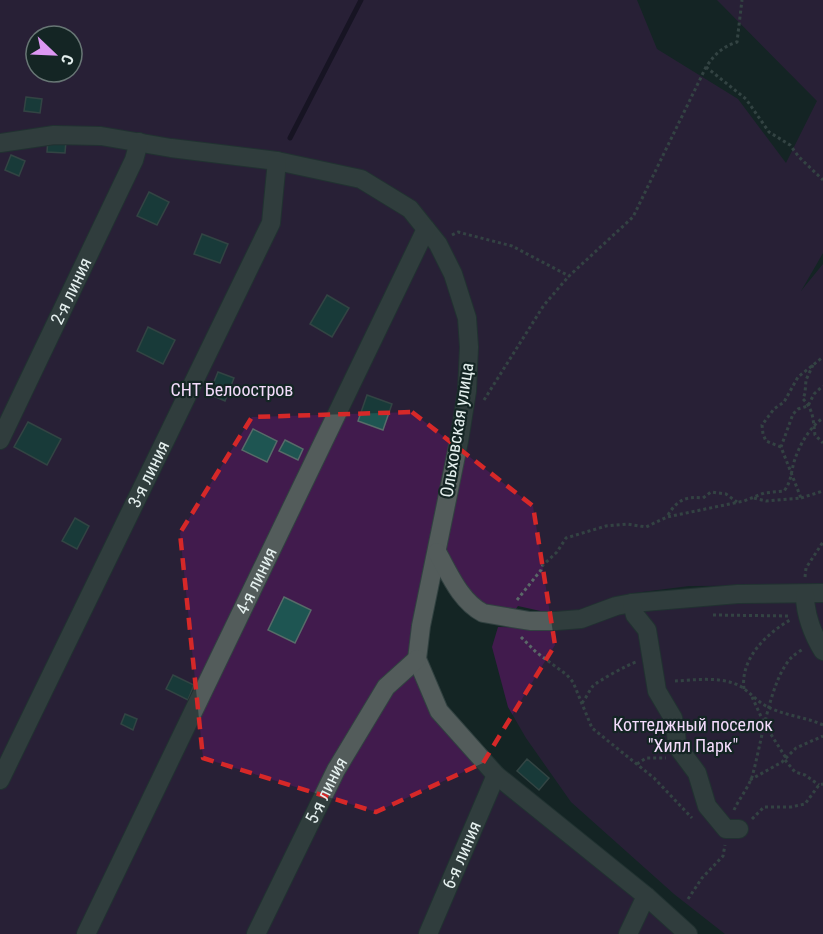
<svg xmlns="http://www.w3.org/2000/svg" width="823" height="934" viewBox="0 0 823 934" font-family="'Roboto Condensed',sans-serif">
	<rect width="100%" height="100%" fill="#142524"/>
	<g fill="#411b4d" fill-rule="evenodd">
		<path d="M0,0H637L657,49L738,99L786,163L817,101L717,0H823V253L801,291L823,264V585L689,586L634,593L575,613L554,614L518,606L509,618L483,613L440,552L418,661L439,711L499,778L688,934H0ZM36,36H72V72H36Z"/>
		<path d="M740,601H823V934H725L674,894L571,802L526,738L508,707L492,647L498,627L541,628L619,612Z"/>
	</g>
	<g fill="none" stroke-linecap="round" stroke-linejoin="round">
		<path stroke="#1b0123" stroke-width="5" d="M290,138L361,0"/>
	</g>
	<g fill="#1e5552" stroke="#576b69" stroke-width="1.5">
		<path d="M26,97L42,99L40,113L24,111Z"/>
		<path d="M48,139L66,141L65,153L47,152Z"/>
		<path d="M11,155L25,161L19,176L5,170Z"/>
		<path d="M149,192L169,202L157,225L137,216Z"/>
		<path d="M202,234L228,244L220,263L194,254Z"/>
		<path d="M327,295L349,308L332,337L310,324Z"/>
		<path d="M148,327L175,340L163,364L137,351Z"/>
		<path d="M218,372L234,378L225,401L209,394Z"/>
		<path d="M367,395L392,404L383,430L358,421Z"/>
		<path d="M28,422L61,439L47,465L14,447Z"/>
		<path d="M253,429L277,441L267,462L242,450Z"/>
		<path d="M285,440L303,449L298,460L279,451Z"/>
		<path d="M75,518L89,526L77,549L62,541Z"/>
		<path d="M284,597L311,610L295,643L268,630Z"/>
		<path d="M173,675L194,685L188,700L166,689Z"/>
		<path d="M125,714L137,719L133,730L121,724Z"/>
		<path d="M527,759L549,778L539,790L517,771Z"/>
	</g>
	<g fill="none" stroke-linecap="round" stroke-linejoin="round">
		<defs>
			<g id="minor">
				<path d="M0,143L54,135L101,136L171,148L277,161L361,179L410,209L438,244L453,274L467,318L469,347L467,391L459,441L421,626L417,659L439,711L496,775L646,896L688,934"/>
				<path id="s1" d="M0,440L134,160L139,142"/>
				<path d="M437,552C449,573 460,601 483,613L530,621H556L581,619L616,606L632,603L738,594L823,593"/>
				<path d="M805,595C805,614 813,635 823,651"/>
				<path d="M632,603L635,615L647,630L657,691L673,718L676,732L677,746L697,773L707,806L726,829H739"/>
				<path id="s2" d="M0,780L271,223L277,161"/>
				<path id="s3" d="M86,934L426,229"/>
				<path id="s4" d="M256,934L336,770L386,687L417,659"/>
				<path id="s5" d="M428,934L496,775"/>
				<path d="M628,934L646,896"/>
			</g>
		</defs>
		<use href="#minor" stroke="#314140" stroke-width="20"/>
		<g stroke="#5a6968" stroke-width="3" stroke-dasharray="3 3" stroke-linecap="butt">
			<path d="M706,67L746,99L769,132L790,145L799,157L823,180"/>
			<path d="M452,235L458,232L512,246L569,276L633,217L706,67C715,54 722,47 737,42L742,0"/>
			<path d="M813,365L806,380L805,393L803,399C814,410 813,421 815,435L823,443"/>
			<path d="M484,400L544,305L569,276"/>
			<path d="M781,447L766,441L763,434L762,425L774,409L784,402L798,377L823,357"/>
			<path d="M754,498L766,501L801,498L781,447L793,414L798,409L808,406L814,394L823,386"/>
			<path d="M801,498L823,491"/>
			<path d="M668,515C677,500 686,496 703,498L711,492L726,494L737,502"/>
			<path d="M805,577L806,568L823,542"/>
			<path d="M517,600L541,570L543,565L557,552L566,538L606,526L627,524L646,527L667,517L744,501L764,493L784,491C792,481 791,470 795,459C800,444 810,427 823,418"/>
			<path d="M713,615L791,616"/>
			<path d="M521,637L536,652L567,675L573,682L592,728L654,778L692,818"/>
			<path d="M675,681C695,680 721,676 740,686C750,692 758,703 770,708C787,716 806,717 823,725"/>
			<path d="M744,689C740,659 766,634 790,620"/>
			<path d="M752,697L765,725L786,758"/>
			<path d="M582,703C586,698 589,691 593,686C598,681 629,664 636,662"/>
			<path d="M785,760L795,772L805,775L819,785"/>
			<path d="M637,764L646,758H666"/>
			<path d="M750,780L782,762L796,748L823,736"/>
			<path d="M734,810C739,799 748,788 752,777C761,746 770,678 792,657C795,654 800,651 803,649"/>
			<path d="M752,819L764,807H791L805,804L819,785L823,784"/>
			<path d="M688,899L702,878L723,856L725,845"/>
		</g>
		<use href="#minor" stroke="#535c5b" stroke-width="18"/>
	</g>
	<path d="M0 0H823V934H0ZM412,412L533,506L555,645L483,763L376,812L203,758L180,533L252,417Z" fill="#142524" fill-opacity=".55" fill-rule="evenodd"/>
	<path fill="none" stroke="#d62828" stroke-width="4.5" stroke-dasharray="12 8" stroke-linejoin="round" d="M412,412L533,506L555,645L483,763L376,812L203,758L180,533L252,417Z"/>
	<g text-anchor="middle" stroke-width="4.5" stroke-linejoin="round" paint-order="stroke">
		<g font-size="18" fill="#e5f0ef" stroke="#142524">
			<text dy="6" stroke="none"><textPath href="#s1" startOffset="165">2-я линия</textPath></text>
			<text transform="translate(457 430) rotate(-81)" y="6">Ольховская улица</text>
			<text dy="6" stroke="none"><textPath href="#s2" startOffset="340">3-я линия</textPath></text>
			<text dy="6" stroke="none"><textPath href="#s3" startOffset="392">4-я линия</textPath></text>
			<text dy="6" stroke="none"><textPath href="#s4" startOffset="160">5-я линия</textPath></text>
			<text dy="6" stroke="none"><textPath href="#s5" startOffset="86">6-я линия</textPath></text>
		</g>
		<g font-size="18" fill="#f3dbfb" stroke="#142524">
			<text x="232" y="396">СНТ Белоостров</text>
			<text x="693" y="731">Коттеджный поселок<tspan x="693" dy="21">"Хилл Парк"</tspan></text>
		</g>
	</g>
	<g transform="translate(54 54) rotate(113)"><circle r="28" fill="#142524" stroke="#687675" stroke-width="1.5"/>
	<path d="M0-4.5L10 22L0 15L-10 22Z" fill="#dd98f3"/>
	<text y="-9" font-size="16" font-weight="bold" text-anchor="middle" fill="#e5f0ef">С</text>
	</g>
</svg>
